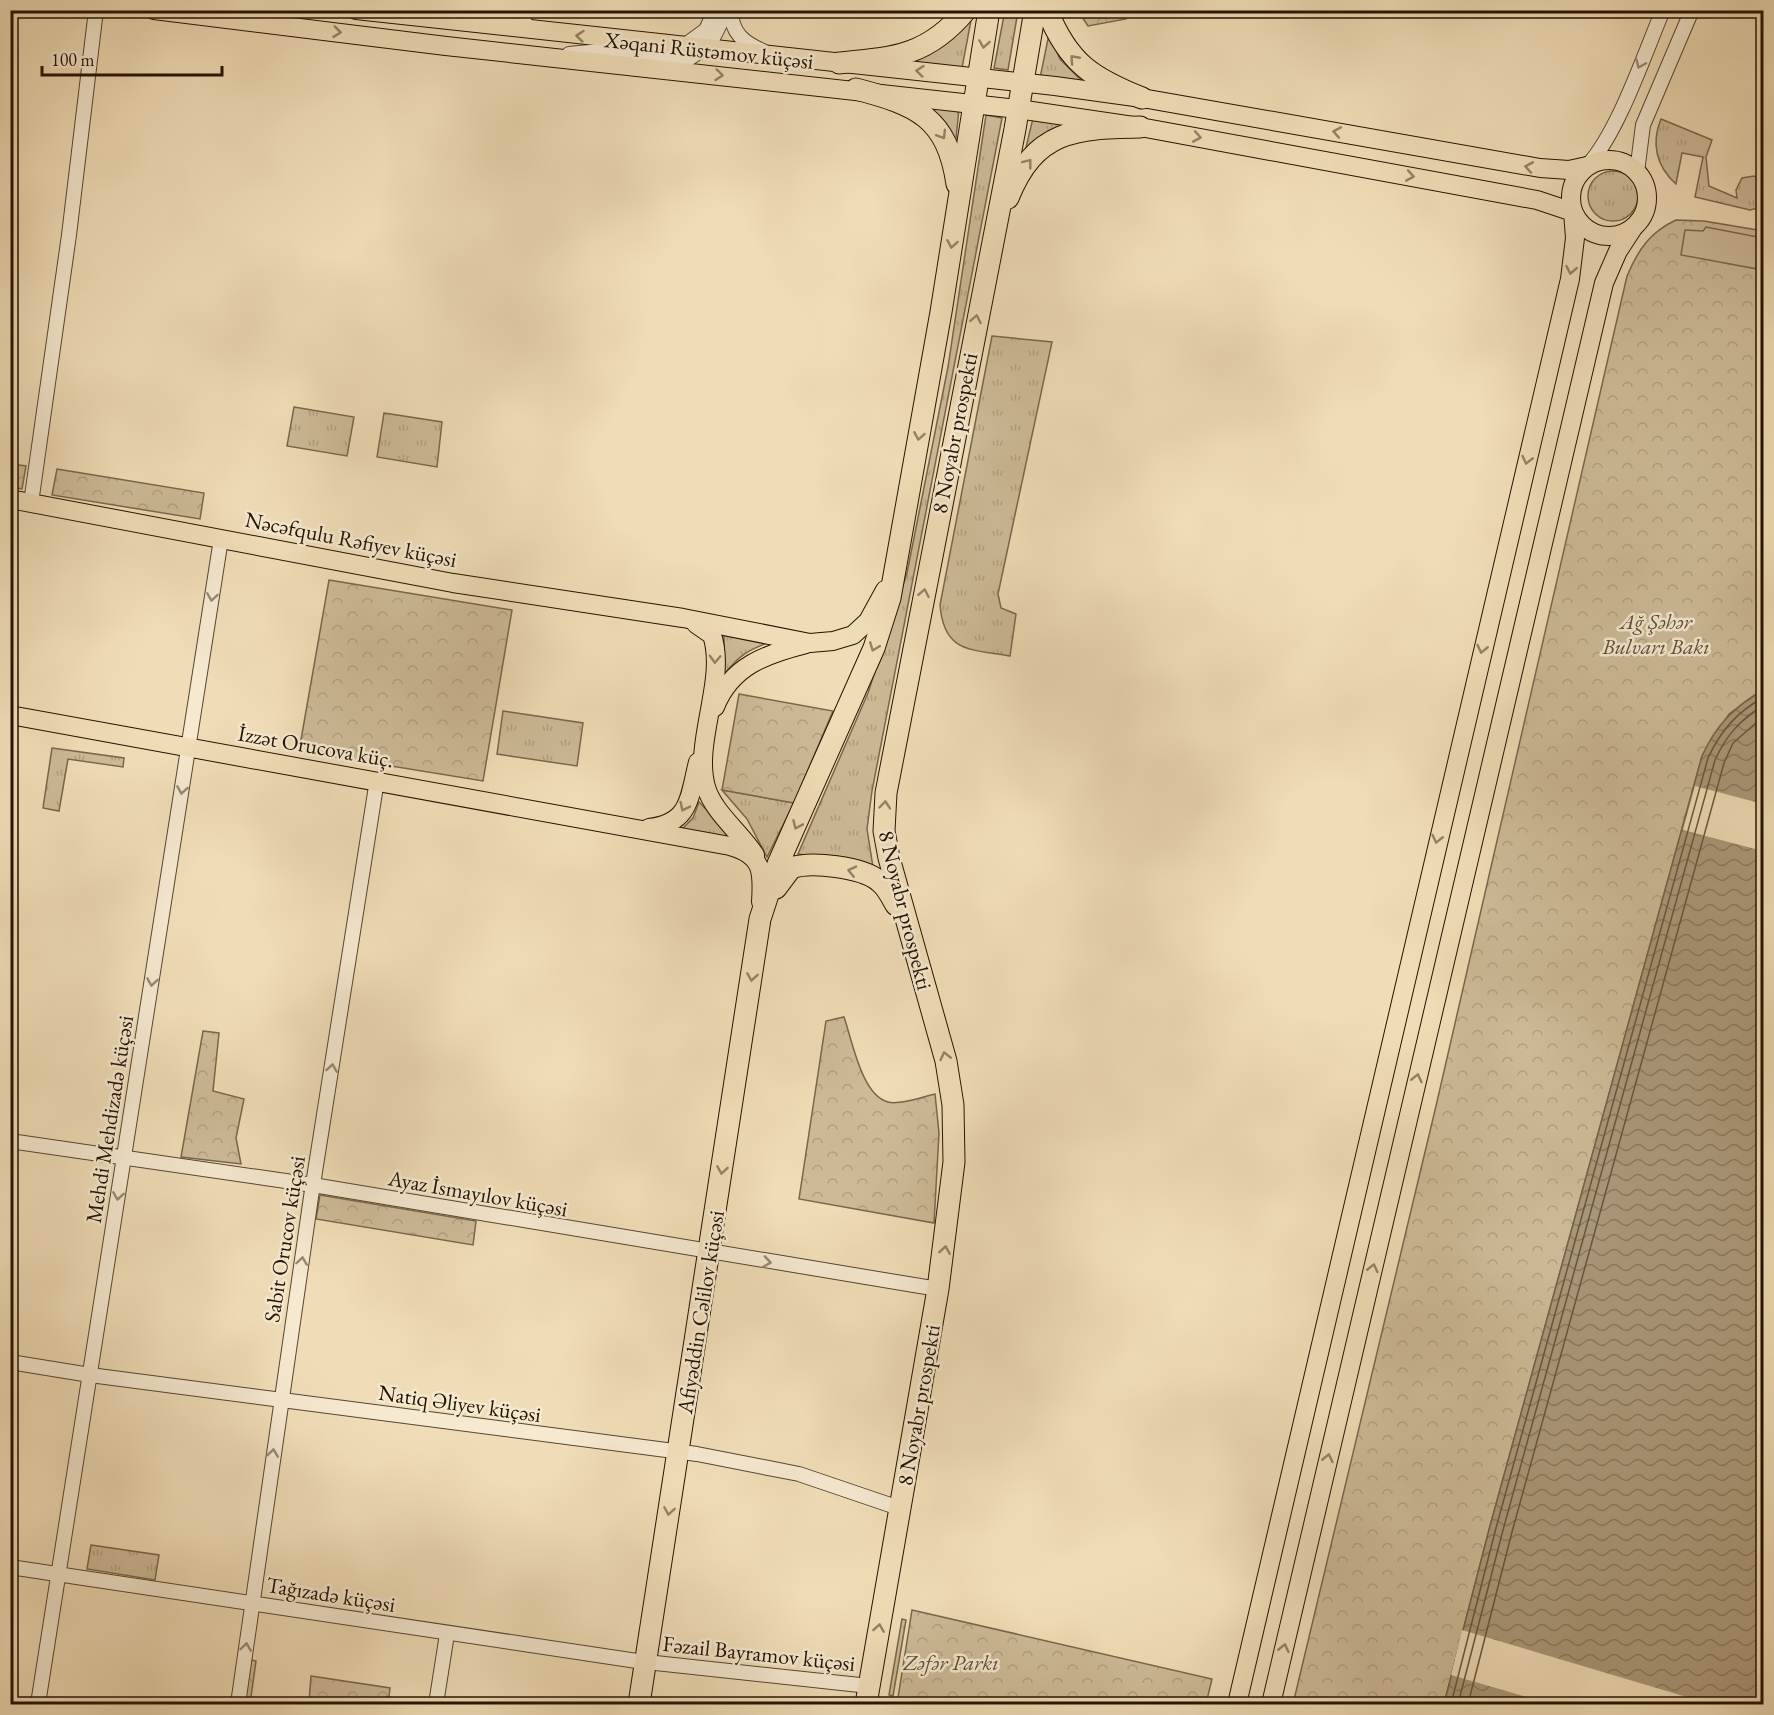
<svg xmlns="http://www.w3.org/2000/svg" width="1774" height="1715" viewBox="0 0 1774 1715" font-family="'EB Garamond',serif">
	<defs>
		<pattern id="grass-tufts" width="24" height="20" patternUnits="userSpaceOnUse" patternTransform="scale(1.5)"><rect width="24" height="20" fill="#cdbb98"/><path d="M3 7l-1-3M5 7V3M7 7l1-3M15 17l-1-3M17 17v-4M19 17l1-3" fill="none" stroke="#b0a081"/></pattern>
		<pattern id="forest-crowns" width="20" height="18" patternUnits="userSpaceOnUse" patternTransform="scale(1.5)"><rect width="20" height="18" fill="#cdbb98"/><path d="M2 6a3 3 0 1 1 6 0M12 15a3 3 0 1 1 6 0" fill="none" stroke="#b0a081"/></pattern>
		<pattern id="water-waves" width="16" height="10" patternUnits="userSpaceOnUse" patternTransform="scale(1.5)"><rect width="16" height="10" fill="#aa9879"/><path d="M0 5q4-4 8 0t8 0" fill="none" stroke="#8a7b61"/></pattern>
	</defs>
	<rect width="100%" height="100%" fill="#f0ddb7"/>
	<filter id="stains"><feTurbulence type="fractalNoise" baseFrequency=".00333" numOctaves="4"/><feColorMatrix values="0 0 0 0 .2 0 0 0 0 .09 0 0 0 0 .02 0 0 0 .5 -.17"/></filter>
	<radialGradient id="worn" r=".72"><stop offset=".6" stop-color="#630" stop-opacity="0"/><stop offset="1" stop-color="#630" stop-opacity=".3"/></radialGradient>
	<g fill="url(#grass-tufts)" stroke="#78674c" stroke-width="1.5">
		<path d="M1005,10L1018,11L1008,70L994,68Z"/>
		<path d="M972,15L962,68L905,63Z"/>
		<path d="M1049,34L1060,59L1085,84L1040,78Z"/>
		<path d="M918,104L959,109L955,148Z"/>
		<path d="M986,115L1002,118L872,791L867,829L873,867L798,854L868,693L907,573L948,367Z"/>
		<path d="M1033,118L1077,123L1023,160Z"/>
		<path d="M1661,119L1712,140L1706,157L1709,186L1737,198L1736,190L1742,178L1754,176L1763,180L1762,207L1750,210L1695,197L1703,157L1682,153L1676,184C1656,166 1651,143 1661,119Z"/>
		<circle cx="1613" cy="196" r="25"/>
		<path d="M992,336L1052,342L998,594L1001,608L1016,614L1010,656C970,649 944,653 940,605Z"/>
		<path d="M294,407L354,417L347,456L287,446Z"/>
		<path d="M384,413L442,422L437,467L377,457Z"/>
		<path d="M724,634L770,642C748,650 738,656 724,675Z"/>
		<path d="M503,711L583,723L577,766L497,754Z"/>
		<path d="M52,748L124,758L123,767L68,759L59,811L43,808Z"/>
		<path d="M722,790L794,803L767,857L747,819Z"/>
		<path d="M699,802L735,839L682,829L693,818Z"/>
		<path d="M91,1545L159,1555L155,1580L87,1569Z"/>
		<path d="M902,1619L906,1620L893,1696L889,1695Z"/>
	</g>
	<g fill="url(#forest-crowns)" stroke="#78674c" stroke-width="1.5">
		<path d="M1078,11H1126V19L1088,26Z"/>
		<path d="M1676,220L1704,221L1763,231V690L1729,714L1702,756L1490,1526L1444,1704H1293L1436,1106L1627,276C1638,250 1650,232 1676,220Z"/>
		<path d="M11,464L26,466L22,489L11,487Z"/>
		<path d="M57,469L204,493L200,519L52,495Z"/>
		<path d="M329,580L512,610L483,781L299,751Z"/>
		<path d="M739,694L833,711L794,803L722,790Z"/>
		<path d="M844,1017C852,1040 862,1096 888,1102C900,1105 922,1097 935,1094L939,1133L934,1223L799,1199L826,1021Z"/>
		<path d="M203,1031L219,1033L213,1091L244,1099L236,1138L241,1164L181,1157Z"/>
		<path d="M320,1195L476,1221L473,1245L316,1219Z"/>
		<path d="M912,1610L1212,1679L1206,1704H897Z"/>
		<path d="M247,1659L256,1661L250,1704H240Z"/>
		<path d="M311,1676L390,1688L388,1704H336L309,1701Z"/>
	</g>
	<path fill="#cdbb98" stroke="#78674c" stroke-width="1.5" d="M1706,227L1763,238V270L1681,255L1685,230L1703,231Z"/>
	<path fill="url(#water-waves)" stroke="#746349" stroke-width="1.5" d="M1763,690V1704H1444L1490,1526L1702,756C1716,725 1734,707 1763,690Z"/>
	<g fill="#f0ddb7">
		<path d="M1695,786L1763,804V851L1683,830Z"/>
		<path d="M1462,1630L1690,1698L1688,1704H1551L1451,1675Z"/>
	</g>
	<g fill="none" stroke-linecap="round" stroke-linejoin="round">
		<g stroke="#66563d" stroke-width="1.5">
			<path d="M1451,1704L1496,1528L1708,758C1721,730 1737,712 1764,697"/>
			<path d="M1458,1704L1503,1530L1715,760C1726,736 1740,719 1764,706"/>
			<path d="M1468,1704L1512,1532L1724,763L1733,743L1764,716"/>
		</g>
		<defs>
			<g id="minor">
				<path d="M520,10L528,30"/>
				<path d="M731,10C731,33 744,43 763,51"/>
				<path d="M480,25L496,10"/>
				<path d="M684,46L706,30L715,10"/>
				<path d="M569,54L600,51L690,58L710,44L727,10"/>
				<path d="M1587,166C1618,133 1644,55 1663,10"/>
				<path d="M1637,172L1643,125L1692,10"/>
				<path d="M31,503L69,235L96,10"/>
				<path d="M10,1141L313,1185L938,1289"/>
				<path d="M10,1362L90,1375L697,1454L799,1474L899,1508"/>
				<path d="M10,1567L637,1661L869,1686"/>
				<path d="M38,1704L221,539"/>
				<path d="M238,1704L311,1197L377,780"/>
				<path d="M436,1704L447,1634"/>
			</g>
			<g id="major">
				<path d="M154,10L446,46L1018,109L1140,127L1537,200L1573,212L1575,238L1570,279L1237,1704"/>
				<path d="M356,10L1055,86L1142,98L1540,168L1569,170L1587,166"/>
				<circle cx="1609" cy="198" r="38"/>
				<path d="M10,499L453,583L683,618L810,643L833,641L853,635L868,621L885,590"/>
				<path d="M696,624L712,635C727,680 693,742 706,787C713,812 741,833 755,855"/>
				<path d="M715,707C731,666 766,654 806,644"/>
				<path d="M10,715L730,846C763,855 763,872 761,902"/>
				<path d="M649,828C691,823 689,797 698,762"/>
				<path d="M1271,1704L1604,283L1618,251L1633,228"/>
			</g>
			<g id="highway">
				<path d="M1047,10C1068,63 1092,78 1142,98"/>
				<path d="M839,63C894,58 928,56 966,10"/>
				<path d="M856,89C917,105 947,117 957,184"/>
				<path d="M1008,198C1035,130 1075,128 1140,127"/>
				<path d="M776,888L791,868C811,861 862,867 879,881C887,887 891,896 896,905"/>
				<path d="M639,1704L760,919L778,864L874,648L890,598L941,312L989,10"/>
				<path d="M866,1704L938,1289L954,1162L953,1105L946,1061L889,858L884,831L886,793L1015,129L1035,10"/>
			</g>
		</defs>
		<use href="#minor" stroke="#56462e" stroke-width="16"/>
		<use href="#major" stroke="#231301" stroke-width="20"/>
		<use href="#highway" stroke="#231301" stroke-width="23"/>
		<use href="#minor" stroke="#f5e9d0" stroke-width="14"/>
		<use href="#major" stroke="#f0ddb7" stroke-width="18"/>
		<use href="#highway" stroke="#f0ddb7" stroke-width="21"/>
	</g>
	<defs><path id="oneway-chevron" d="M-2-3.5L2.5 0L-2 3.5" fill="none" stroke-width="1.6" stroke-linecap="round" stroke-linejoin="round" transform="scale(1.5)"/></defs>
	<g stroke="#948265">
		<use href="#oneway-chevron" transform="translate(337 32) rotate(7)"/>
		<use href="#oneway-chevron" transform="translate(580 36) rotate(-174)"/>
		<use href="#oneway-chevron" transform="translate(984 44) rotate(99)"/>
		<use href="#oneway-chevron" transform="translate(1074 59) rotate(-132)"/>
		<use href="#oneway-chevron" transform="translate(920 71) rotate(-174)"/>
		<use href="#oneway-chevron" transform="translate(719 75) rotate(6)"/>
		<use href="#oneway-chevron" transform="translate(1337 132) rotate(-170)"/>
		<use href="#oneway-chevron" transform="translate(942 135) rotate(59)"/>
		<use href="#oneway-chevron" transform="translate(1197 137) rotate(10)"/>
		<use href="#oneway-chevron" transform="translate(1028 163) rotate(-52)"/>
		<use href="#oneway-chevron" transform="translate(1529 167) rotate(-170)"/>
		<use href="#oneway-chevron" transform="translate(1410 176) rotate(10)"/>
		<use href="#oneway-chevron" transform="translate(952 244) rotate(100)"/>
		<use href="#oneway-chevron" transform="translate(1571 270) rotate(101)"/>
		<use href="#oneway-chevron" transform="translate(976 319) rotate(-79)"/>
		<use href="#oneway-chevron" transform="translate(919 436) rotate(100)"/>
		<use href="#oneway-chevron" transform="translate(1527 460) rotate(103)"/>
		<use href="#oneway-chevron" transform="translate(924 593) rotate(-79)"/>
		<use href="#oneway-chevron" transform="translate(874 647) rotate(111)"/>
		<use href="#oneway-chevron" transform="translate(1482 649) rotate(103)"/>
		<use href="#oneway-chevron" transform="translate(715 659) rotate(92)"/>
		<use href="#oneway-chevron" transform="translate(885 805) rotate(-85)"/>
		<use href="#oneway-chevron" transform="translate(684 807) rotate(116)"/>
		<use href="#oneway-chevron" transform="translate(797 825) rotate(114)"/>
		<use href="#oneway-chevron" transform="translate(1437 839) rotate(103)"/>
		<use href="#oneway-chevron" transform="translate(852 871) rotate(-167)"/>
		<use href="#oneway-chevron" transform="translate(752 977) rotate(99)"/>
		<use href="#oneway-chevron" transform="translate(945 1056) rotate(-103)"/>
		<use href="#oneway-chevron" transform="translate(1417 1078) rotate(-77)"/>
		<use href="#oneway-chevron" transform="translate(722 1170) rotate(99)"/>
		<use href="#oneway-chevron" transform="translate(945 1250) rotate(-81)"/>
		<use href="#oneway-chevron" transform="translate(1373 1268) rotate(-77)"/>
		<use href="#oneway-chevron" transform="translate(1328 1458) rotate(-77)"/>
		<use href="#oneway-chevron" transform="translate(669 1511) rotate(99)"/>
		<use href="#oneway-chevron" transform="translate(879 1628) rotate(-81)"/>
		<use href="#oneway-chevron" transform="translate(1284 1648) rotate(-77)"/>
	</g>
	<g stroke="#968973">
		<use href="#oneway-chevron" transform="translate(1640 64) rotate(113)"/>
		<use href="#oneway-chevron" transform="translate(212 597) rotate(99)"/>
		<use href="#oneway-chevron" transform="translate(182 790) rotate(99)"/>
		<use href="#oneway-chevron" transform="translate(152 982) rotate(99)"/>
		<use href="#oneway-chevron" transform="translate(332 1068) rotate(-81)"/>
		<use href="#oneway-chevron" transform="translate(118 1196) rotate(99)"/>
		<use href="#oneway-chevron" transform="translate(302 1261) rotate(-82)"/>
		<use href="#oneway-chevron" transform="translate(767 1262) rotate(9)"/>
		<use href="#oneway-chevron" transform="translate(273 1453) rotate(-82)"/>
		<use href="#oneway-chevron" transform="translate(246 1647) rotate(-82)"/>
	</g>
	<g text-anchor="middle" stroke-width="5" stroke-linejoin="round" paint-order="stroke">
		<g font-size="22" fill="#231301" stroke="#f5e9d0">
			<text transform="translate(709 50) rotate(6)" y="8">Xəqani Rüstəmov küçəsi</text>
			<text transform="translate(954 433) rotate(-79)" y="8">8 Noyabr prospekti</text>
			<text transform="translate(351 539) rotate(11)" y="8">Nəcəfqulu Rəfiyev küçəsi</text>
			<text transform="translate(316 746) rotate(10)" y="8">İzzət Orucova küç.</text>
			<text transform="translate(906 910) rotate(76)" y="8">8 Noyabr prospekti</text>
			<text transform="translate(109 1119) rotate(-81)" y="8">Mehdi Mehdizadə küçəsi</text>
			<text transform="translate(478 1193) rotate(10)" y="8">Ayaz İsmayılov küçəsi</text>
			<text transform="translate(284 1239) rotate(-81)" y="8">Sabit Orucov küçəsi</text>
			<text transform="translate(700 1312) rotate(-81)" y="8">Afiyəddin Cəlilov küçəsi</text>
			<text transform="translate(460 1403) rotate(8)" y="8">Natiq Əliyev küçəsi</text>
			<text transform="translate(918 1405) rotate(-80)" y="8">8 Noyabr prospekti</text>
			<text transform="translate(331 1594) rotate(9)" y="8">Tağızadə küçəsi</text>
			<text transform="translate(759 1653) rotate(6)" y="8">Fəzail Bayramov küçəsi</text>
		</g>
		<g font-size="22" font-style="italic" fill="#5e4e36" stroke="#f5e9d0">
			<text x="1656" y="629">Ağ Şəhər<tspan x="1656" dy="25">Bulvarı Bakı</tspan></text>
			<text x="951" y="1670">Zəfər Parkı</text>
		</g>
	</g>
	<rect width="1774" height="1715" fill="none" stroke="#f0ddb7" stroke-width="36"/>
	<rect x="12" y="12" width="1750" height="1691" fill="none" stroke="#231301" stroke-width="3"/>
	<rect x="18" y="18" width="1738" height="1679" fill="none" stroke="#231301" stroke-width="1.5"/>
	<path d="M42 66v9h180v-9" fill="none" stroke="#231301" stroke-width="3"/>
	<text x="51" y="66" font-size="18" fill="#231301" stroke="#f5e9d0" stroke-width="4.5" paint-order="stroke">100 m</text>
	<rect width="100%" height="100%" filter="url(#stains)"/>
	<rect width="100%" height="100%" fill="url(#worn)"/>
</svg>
